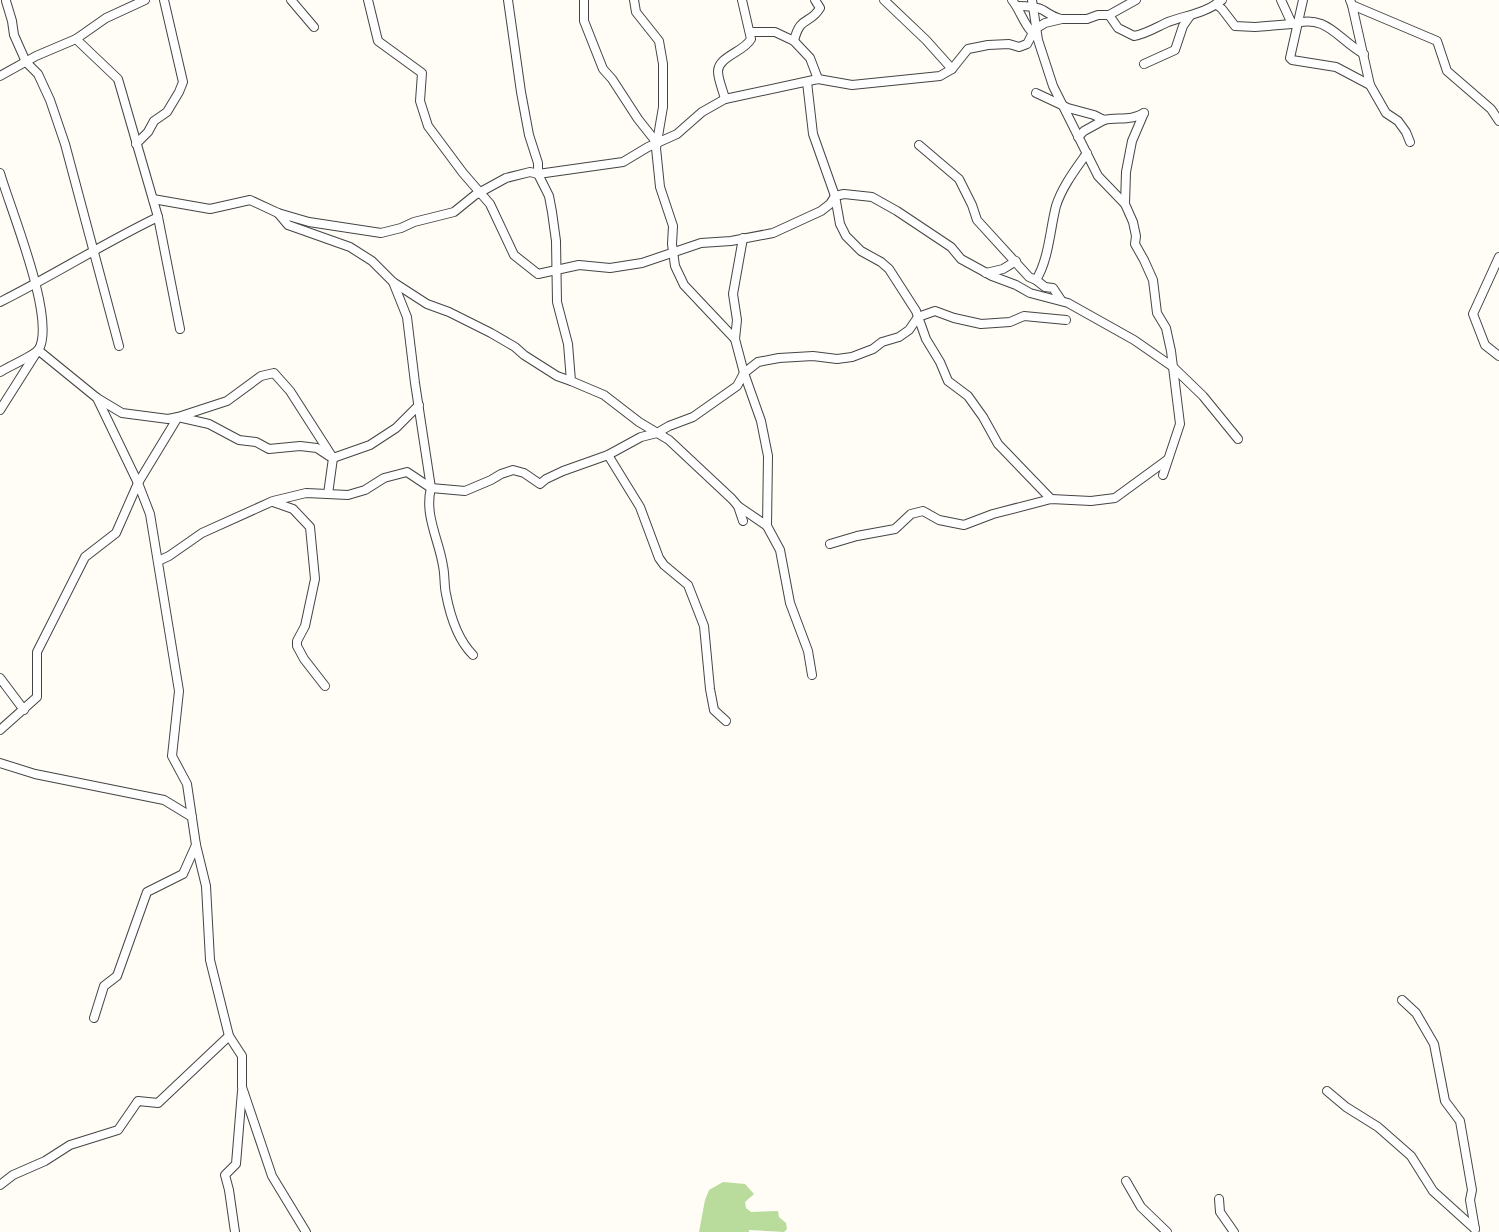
<svg xmlns="http://www.w3.org/2000/svg" width="1499" height="1232" viewBox="0 0 1499 1232" font-family="'Noto Serif',serif">
	<rect width="100%" height="100%" fill="#fffdf5"/>
	<path fill="#b9dc9c" d="M723,1182L745,1184L754,1194L745,1202L746,1208L751,1212L778,1211L779,1217L786,1223L787,1229L784,1232L749,1230V1232H699L705,1200L709,1190Z"/>
	<g fill="none" stroke-linecap="round" stroke-linejoin="round">
		<defs>
			<g id="minor">
				<path d="M291,0L314,27"/>
				<path d="M368,0L378,41L422,73L420,101L428,126L463,173L490,204L514,255L538,274L579,265L610,268L642,263L701,243L731,241L773,233L821,211L830,204L835,196L844,194L872,197L897,211L951,247L961,259L992,276L1016,285L1030,293L1068,303L1134,340L1173,367L1203,396L1238,439"/>
				<path d="M508,0L521,92L529,135L538,163V174L549,196L552,212L556,241L557,302L568,344L571,381L604,395L639,422L669,440L732,499L738,506L743,521"/>
				<path d="M584,0V21L603,69L612,79L638,119L657,143"/>
				<path d="M634,0L636,12L659,41L663,64V107L656,148L660,187L673,226L672,244L675,266L684,285L735,339"/>
				<path d="M884,0L926,40L952,69"/>
				<path d="M1012,0C1020,10 1023,22 1031,31L1035,29"/>
				<path d="M1032,0L1038,40L1053,86L1098,176L1125,204"/>
				<path d="M1281,0L1292,24C1327,13 1337,39 1364,54"/>
				<path d="M1303,0L1290,58L1292,60L1336,67L1370,85"/>
				<path d="M1350,0L1352,5L1437,41L1447,71L1491,109L1499,121"/>
				<path d="M6,1L12,21L14,35L26,62L38,74L50,100L65,144L119,346"/>
				<path d="M1216,4L1222,9L1235,26L1255,27L1292,24"/>
				<path d="M1352,5L1370,85L1386,113L1398,121L1406,132L1410,142"/>
				<path d="M1017,6C1025,6 1036,6 1043,10C1049,14 1053,17 1061,19"/>
				<path d="M1109,15L1118,28L1134,36C1146,34 1157,27 1168,22C1187,15 1206,13 1222,0"/>
				<path d="M750,32H775L794,41L810,58L818,79"/>
				<path d="M76,39L118,79L158,217L180,329"/>
				<path d="M794,41C800,15 810,25 820,8L815,0"/>
				<path d="M1144,64L1175,50L1183,26L1190,16"/>
				<path d="M0,76L36,56L76,39L106,18L145,0"/>
				<path d="M807,82L813,134L835,196L840,224L846,236L861,251L881,262L889,269L916,311L926,339L940,362L948,381L968,396L983,417L998,444L1051,499"/>
				<path d="M1036,93L1068,108L1094,115L1104,120C1118,117 1131,121 1144,113"/>
				<path d="M725,99C723,90 718,80 718,71C719,56 744,52 751,39L742,0"/>
				<path d="M1144,113L1132,141L1126,172L1125,204L1133,222L1136,236L1135,244L1144,260L1153,280L1157,313L1166,328L1171,351L1180,424L1163,475"/>
				<path d="M1078,137L1084,131L1104,120"/>
				<path d="M136,144L148,132L154,121L167,112L179,92L183,82L164,0"/>
				<path d="M919,145L959,179L972,205L977,220L1029,277L1036,280"/>
				<path d="M0,173C10,208 56,318 39,349C35,355 8,367 0,372"/>
				<path d="M153,199L210,209L250,200L278,213L309,222L381,233L401,228L414,222L454,212L475,195L506,178L530,172L538,174L623,162L648,147L677,134L702,112L725,99L818,79L852,85L940,76L952,69L968,49L988,45L1009,44L1019,47L1027,44L1035,29L1045,23L1062,19H1087L1098,15H1109L1136,0"/>
				<path d="M278,213L288,225L350,247L372,261L393,282L427,304L449,312L491,333L515,347L524,355L557,376L571,381"/>
				<path d="M743,238L733,294L737,320L735,339L744,373L761,421L768,456L767,526L780,550L790,603L808,651L812,675"/>
				<path d="M1499,257L1473,314L1485,345L1499,356"/>
				<path d="M986,273L1003,269L1016,261"/>
				<path d="M393,282L407,317L415,383L431,488C424,515 439,540 443,566C445,575 444,585 446,594C450,615 458,640 473,655"/>
				<path d="M1061,300L1053,288L1045,287L1036,280C1049,259 1050,229 1056,206C1062,187 1075,170 1087,153"/>
				<path d="M0,302C54,275 104,243 158,217"/>
				<path d="M97,398L122,413L168,419L178,417L209,424L239,440L256,442L269,449L300,446L317,448L329,456"/>
				<path d="M0,410L38,350L97,398L138,483L150,514L179,691L172,756L187,784L196,845L206,886L210,960L229,1036L242,1056V1087L272,1176L306,1232"/>
				<path d="M608,455L640,507L659,558L664,565L688,585L704,626L710,689L714,710L726,721"/>
				<path d="M333,458L370,445L396,428L419,405"/>
				<path d="M273,502L293,509L310,527L315,579L305,626L297,641V646L304,659L325,686"/>
				<path d="M738,506L767,526"/>
				<path d="M830,544L857,536L895,529L911,514L923,511L939,520L964,525L993,514L1051,499L1091,501L1115,498L1167,460"/>
				<path d="M158,561L169,556L202,533L273,501L306,493L348,495L365,490L384,478L407,472L431,488L465,491L491,480L501,474L513,470L524,473L540,484L546,479L563,471L608,455L641,437L657,433L669,426L693,417L737,386L744,373L758,362L779,358L813,356L837,359L852,357L873,349L882,342L899,337L909,330L918,317L935,311L954,318L981,324L1010,322L1024,316L1066,320"/>
				<path d="M0,678L24,710"/>
				<path d="M0,730L37,697V652L85,557L116,533L138,483L178,417L227,401L261,376L274,373L290,391L333,458L328,494"/>
				<path d="M0,763L35,774L164,800L192,817"/>
				<path d="M1402,1000L1416,1013L1434,1044L1445,1101L1460,1121L1472,1190L1470,1200L1475,1229"/>
				<path d="M94,1018L104,986L117,976L147,892L183,874L196,845"/>
				<path d="M1327,1091L1346,1107L1378,1127L1411,1156L1433,1191L1475,1229"/>
				<path d="M1126,1181L1141,1207L1167,1232"/>
				<path d="M0,1185L13,1175L45,1161L70,1145L118,1130L138,1101L158,1103L229,1036"/>
				<path d="M1219,1199L1220,1212L1234,1232"/>
				<path d="M235,1232L229,1190L225,1175L236,1164L242,1091"/>
			</g>
		</defs>
		<use href="#minor" stroke="#444" stroke-width="10"/>
		<use href="#minor" stroke="#fff" stroke-width="8"/>
	</g>
</svg>
